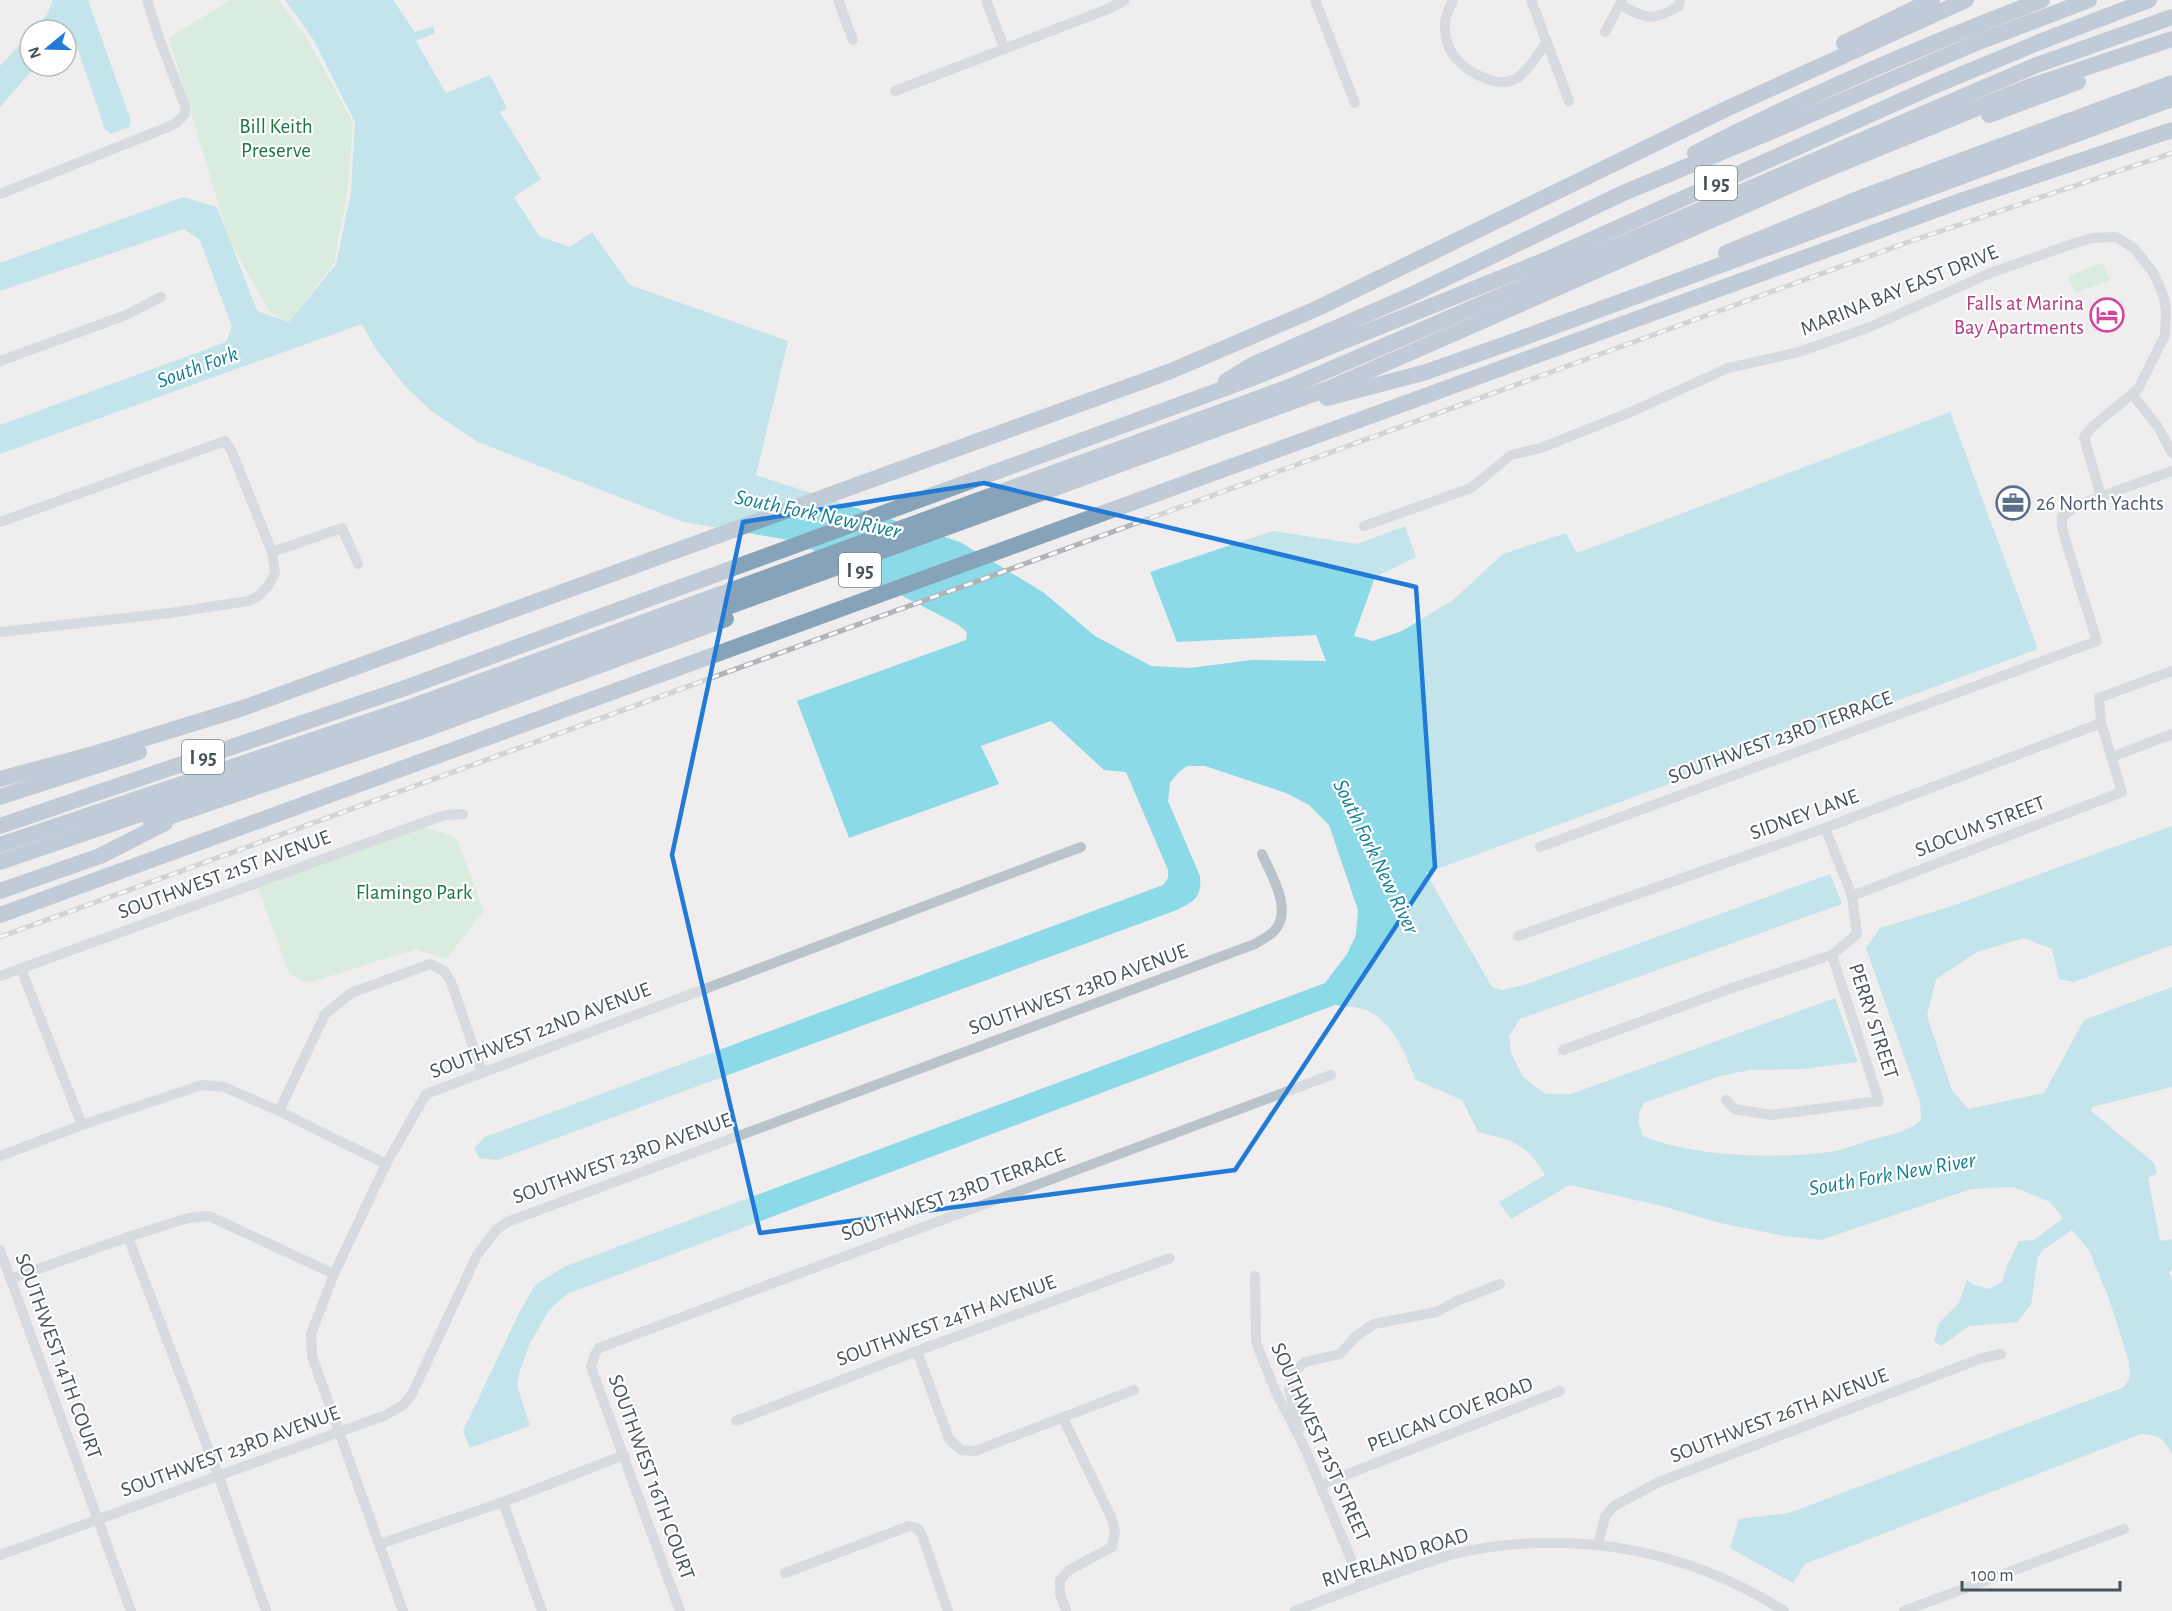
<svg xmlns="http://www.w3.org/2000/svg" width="2172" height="1611" viewBox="0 0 2172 1611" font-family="'Alegreya Sans',sans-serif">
	<rect width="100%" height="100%" fill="#f0edee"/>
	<g fill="#bdeccc">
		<path d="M230,0H278L307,38L353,123L347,194L334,263L289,322L270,313L229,240L169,38Z"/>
		<path d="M2103,263L2110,280L2075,293L2068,276Z"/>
		<path d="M425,827L456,837L484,911L446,959L416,949L308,983L289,974L258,887Z"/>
	</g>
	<g fill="#8cdae7">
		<path d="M53,0H88L131,121L129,127L111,134L105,129L76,44L66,39V30H33L47,15Z"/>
		<path d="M285,0H393L415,32L433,26L435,33L416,41L446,93L490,75L507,108L500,112L541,179L514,197L539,236L570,247L592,232L630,285L788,341L756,475L960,542L1043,592L1095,636L1151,666L1190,668L1252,660L1326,661L1316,635L1177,642L1150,572L1273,531L1357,544L1405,526L1416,557L1375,577L1354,636L1373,641L1402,631L1453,600L1503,554L1566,533L1577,553L1950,412L2038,649L1426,873L1492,987L1502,990L1524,985L1830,874L1842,904L1520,1019L1509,1036L1511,1053L1523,1077L1546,1094H1571L1835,998L1858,1062L1803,1069L1750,1070L1720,1076L1644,1103C1636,1115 1638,1123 1643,1136C1694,1157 1775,1159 1830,1152C1844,1150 1857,1144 1870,1140C1890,1135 1905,1133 1921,1120L1920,1102L1866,948L1880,928L1949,907L2172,826V945L2074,982L2059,979L2052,949L2024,938L1977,952L1936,979L1927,1016L1952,1090L1968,1109L2044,1093L2084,1020L2172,987V1087L2092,1107L2091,1111L2154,1163L2157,1173L2148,1178L2160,1240L2163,1241L2172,1239V1270L2169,1272L2172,1281V1454C2162,1437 2161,1436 2141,1434L1805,1564L1793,1583L1730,1548L1739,1519L1789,1513L2124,1387L2130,1377L2129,1362L2110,1302L2089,1250L2072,1230L2043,1250L2038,1257L2031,1305L2017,1322L1969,1326L1941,1346L1934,1341L1939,1323L1959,1303L1967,1280L1974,1285L1990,1289L2002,1282L2006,1268L2019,1241L2034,1240L2063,1218L2050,1202L2013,1187L1971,1189L1821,1240L1785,1236L1720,1223L1662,1206L1570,1185L1511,1219L1499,1202L1545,1175C1526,1143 1512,1140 1478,1132L1462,1100L1416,1080C1404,1053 1394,1020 1363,1009C1355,1006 1344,1007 1335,1005L567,1294L549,1310L530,1343L520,1370L517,1385L530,1426L470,1448L463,1431L519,1313L536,1284L566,1266L1325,983L1347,954L1356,935L1358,910L1329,825L1309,805L1286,793L1205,766H1187L1178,773L1170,783L1168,801L1200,876C1202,897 1195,901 1177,910L497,1160L479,1158L474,1148L485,1137L1163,885L1168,878V870L1126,772L1104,770L1051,721L981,746L999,784L849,838L797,701L966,640L967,632L957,624L795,541L683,522L478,442L430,410L404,385L376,349L362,324L0,454V425L226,342L232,327L200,240L184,229L0,291V263L183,197L217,207L257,311L289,322L336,264L351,193L355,122L313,39Z"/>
		<path d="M30,34V66H36L0,107V66Z"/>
	</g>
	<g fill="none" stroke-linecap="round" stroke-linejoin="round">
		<g stroke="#b9c3ca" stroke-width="10">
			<path d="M838,0L853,40"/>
			<path d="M986,0L1004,48"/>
			<path d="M1315,0L1355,103"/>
			<path d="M1453,0C1451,5 1447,12 1446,17C1440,50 1462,71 1490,80C1499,83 1509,83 1517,78C1530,69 1538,54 1547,41"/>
			<path d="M1531,0L1569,101"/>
			<path d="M1620,5C1648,18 1650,23 1679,6L1680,0"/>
			<path d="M1605,32L1622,0"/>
			<path d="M895,91L1108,9L1125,0"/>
			<path d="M0,194L168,127L176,123L185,114V106L159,38L147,0"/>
			<path d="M0,361L126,315L161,297"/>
			<path d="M2132,394L2158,427L2172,453"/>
			<path d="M0,522L225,441L232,452L272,552L275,573L268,586L257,597L248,601L170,613L0,632"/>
			<path d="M1364,526L1471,488L1511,455L1541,448L1631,412L1728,368L1799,352L1870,327L1988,274L2069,245L2092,238L2116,237L2134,248L2154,274L2164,297L2166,310L2165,335L2138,389L2092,427L2084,437L2101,496"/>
			<path d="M272,552L342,528L358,564"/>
			<path d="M2112,757L2172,734"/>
			<path d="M1540,847L2097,641L2066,542L2062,527V517L2077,505L2172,471"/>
			<path d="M1852,896L2122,792L2101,723L2099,698L2172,671"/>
			<path d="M1518,936L1825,828L2101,723"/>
			<path d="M21,969L82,1125"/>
			<path d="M0,976L436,818L447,815L463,814"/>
			<path d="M1563,1050L1735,987L1832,955"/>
			<path d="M1726,1100L1734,1109L1771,1115L1879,1101L1832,955L1857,934L1852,896L1825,828"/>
			<path d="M279,1111L325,1014L351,993L430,964L444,971L451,982L482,1072"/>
			<path d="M0,1156L82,1125L202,1085L224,1087L279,1111L386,1164"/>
			<path d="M128,1237L219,1477L266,1611"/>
			<path d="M0,1250L131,1611"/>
			<path d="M1255,1276L1256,1342L1275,1390L1305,1449L1362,1585"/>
			<path d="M10,1279L128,1237L188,1218L209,1216L334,1274"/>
			<path d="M917,1351L949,1439L961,1450L975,1451L1134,1390"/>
			<path d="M1063,1418L1111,1517L1115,1531L1112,1547L1069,1570L1060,1580V1594L1066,1611"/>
			<path d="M736,1421L917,1351L1170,1258"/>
			<path d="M1300,1429L1289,1390L1292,1373L1305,1362L1340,1354L1356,1336L1374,1324L1436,1312L1457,1301L1500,1284"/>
			<path d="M1320,1485L1560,1391"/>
			<path d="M503,1502L542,1611"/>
			<path d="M380,1544L503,1502L624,1455"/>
			<path d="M1598,1544L1605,1517L1614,1506L1659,1482L1982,1358L2001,1354"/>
			<path d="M0,1555L386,1415L403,1405L412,1394L477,1255L496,1230L507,1222L1255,944C1261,940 1270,936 1275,930C1293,910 1271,874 1262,854"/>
			<path d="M785,1573L909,1526L917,1528L922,1535L948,1611"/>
			<path d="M403,1611L312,1356L311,1334L334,1274L386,1164L426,1094L1081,847"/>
			<path d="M680,1611L591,1367L594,1356L599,1348L1331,1075"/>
			<path d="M1295,1611C1331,1597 1368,1583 1405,1570C1424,1564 1443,1556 1462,1552C1573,1529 1688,1549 1784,1611"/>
			<path d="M1904,1611L2124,1529"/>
		</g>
		<g stroke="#87a3ba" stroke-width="16">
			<path d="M1844,43L1932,0"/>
			<path d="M1989,115L2078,82"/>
			<path d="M1695,153C1808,95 1924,45 2042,0"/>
			<path d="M1726,253L1868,195L2172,83"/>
			<path d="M1226,381L1252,365L1413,294L1621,194L1777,129L1976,43L2089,0"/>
			<path d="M1327,398L1423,373L1506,344L2172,99"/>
			<path d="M0,779L97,753L243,708L1171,371L1316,309L1726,109L1966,0"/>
			<path d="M0,797L139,752"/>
			<path d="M151,823L421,731L726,619"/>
			<path d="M0,826L405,688L1250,379L1548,259L1934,86L2042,41L2149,0"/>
			<path d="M0,845L408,708L1289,387L2034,66L2172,17"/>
			<path d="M0,862L417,720L1330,388L1823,171L2031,86L2172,39"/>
			<path d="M0,891L100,856L165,823"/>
			<path d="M0,915L1963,200L2172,130"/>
		</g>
		<defs>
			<path id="rail" d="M0,937L1911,241L2172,153"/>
		</defs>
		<use href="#rail" stroke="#b0b3b8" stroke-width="5"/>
		<use href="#rail" stroke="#fff" stroke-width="3" stroke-dasharray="9" stroke-linecap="butt"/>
	</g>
	<path d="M0 0H2172V1611H0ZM984,483L1416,587L1435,867L1235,1170L760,1233L672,855L743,522Z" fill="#f0edee" fill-opacity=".55" fill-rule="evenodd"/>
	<path fill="none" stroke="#217bd6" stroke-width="4.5" stroke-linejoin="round" d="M984,483L1416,587L1435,867L1235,1170L760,1233L672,855L743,522Z"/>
	<defs>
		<symbol id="hotel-ring" viewBox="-11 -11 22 22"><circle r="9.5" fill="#fff" stroke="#d1479c" stroke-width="1.5"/><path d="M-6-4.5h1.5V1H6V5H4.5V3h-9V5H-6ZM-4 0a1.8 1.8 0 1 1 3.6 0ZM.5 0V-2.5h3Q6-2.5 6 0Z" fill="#d1479c"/></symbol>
		<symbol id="office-ring" viewBox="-11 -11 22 22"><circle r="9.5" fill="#fff" stroke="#5c6f8a" stroke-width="1.5"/><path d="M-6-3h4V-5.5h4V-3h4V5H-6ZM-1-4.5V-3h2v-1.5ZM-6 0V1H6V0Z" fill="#5c6f8a"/></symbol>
	</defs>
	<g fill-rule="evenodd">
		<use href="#hotel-ring" x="2088" y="296" width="38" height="38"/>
		<use href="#office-ring" x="1994" y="484" width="38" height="38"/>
	</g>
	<g text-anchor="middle" stroke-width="4.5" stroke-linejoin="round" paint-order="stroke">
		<g fill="#fff" stroke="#7e868c" stroke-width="1.5">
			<rect x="1695" y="166" width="42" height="34" rx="4.5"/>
			<rect x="839" y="553" width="42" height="34" rx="4.5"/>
			<rect x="182" y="740" width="42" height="34" rx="4.5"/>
		</g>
		<g font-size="20" font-weight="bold" fill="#47525a">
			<text x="1716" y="190">I 95</text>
			<text x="860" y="577">I 95</text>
			<text x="203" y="764">I 95</text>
		</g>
		<g font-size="21" fill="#1b7843" stroke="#fff">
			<text x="276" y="133">Bill Keith<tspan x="276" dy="24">Preserve</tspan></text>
			<text x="414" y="899">Flamingo Park</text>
		</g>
		<g font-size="21" fill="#47525a" stroke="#fff">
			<text transform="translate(1899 290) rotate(-22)" y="7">MARINA BAY EAST DRIVE</text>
			<text transform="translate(1780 737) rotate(-20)" y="7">SOUTHWEST 23RD TERRACE</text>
			<text transform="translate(1804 814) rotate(-20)" y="7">SIDNEY LANE</text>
			<text transform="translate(1980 826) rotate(-21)" y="7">SLOCUM STREET</text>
			<text transform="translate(224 874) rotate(-20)" y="7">SOUTHWEST 21ST AVENUE</text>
			<text transform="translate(1078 989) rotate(-20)" y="7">SOUTHWEST 23RD AVENUE</text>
			<text transform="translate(1874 1021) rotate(72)" y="7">PERRY STREET</text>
			<text transform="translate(540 1030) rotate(-21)" y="7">SOUTHWEST 22ND AVENUE</text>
			<text transform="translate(622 1158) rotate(-20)" y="7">SOUTHWEST 23RD AVENUE</text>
			<text transform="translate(953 1194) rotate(-20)" y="7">SOUTHWEST 23RD TERRACE</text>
			<text transform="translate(946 1320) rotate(-20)" y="7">SOUTHWEST 24TH AVENUE</text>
			<text transform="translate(59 1356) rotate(70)" y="7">SOUTHWEST 14TH COURT</text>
			<text transform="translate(1450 1414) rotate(-21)" y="7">PELICAN COVE ROAD</text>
			<text transform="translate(1779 1415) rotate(-21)" y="7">SOUTHWEST 26TH AVENUE</text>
			<text transform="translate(1321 1442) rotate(66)" y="7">SOUTHWEST 21ST STREET</text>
			<text transform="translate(230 1451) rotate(-20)" y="7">SOUTHWEST 23RD AVENUE</text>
			<text transform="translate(652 1477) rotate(70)" y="7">SOUTHWEST 16TH COURT</text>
			<text transform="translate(1395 1557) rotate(-18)" y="7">RIVERLAND ROAD</text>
		</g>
		<g font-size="21" fill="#b23c85" stroke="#fff" text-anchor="end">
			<text x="2084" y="310">Falls at Marina<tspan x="2084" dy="24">Bay Apartments</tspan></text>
		</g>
		<g font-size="21" fill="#4e5e75" stroke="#fff" text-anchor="start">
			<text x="2036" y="510">26 North Yachts</text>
		</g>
		<g font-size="22" font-style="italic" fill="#138093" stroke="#fff">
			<text transform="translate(197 366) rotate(-20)" y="8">South Fork</text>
			<text transform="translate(818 513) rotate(12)" y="8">South Fork New River</text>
			<text transform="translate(1377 856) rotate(64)" y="8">South Fork New River</text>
			<text transform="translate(1892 1173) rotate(-10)" y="8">South Fork New River</text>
		</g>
	</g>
	<g transform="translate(48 48) rotate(251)"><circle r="28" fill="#ffffff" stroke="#b5babd" stroke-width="1.5"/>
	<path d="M0-4.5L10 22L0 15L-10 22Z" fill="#217bd6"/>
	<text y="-9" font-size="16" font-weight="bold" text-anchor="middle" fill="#47525a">N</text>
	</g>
	<path d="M1962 1581v9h158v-9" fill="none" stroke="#47525a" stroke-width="3"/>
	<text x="1971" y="1581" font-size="18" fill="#47525a" stroke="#ffffff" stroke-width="4.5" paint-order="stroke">100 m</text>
</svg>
